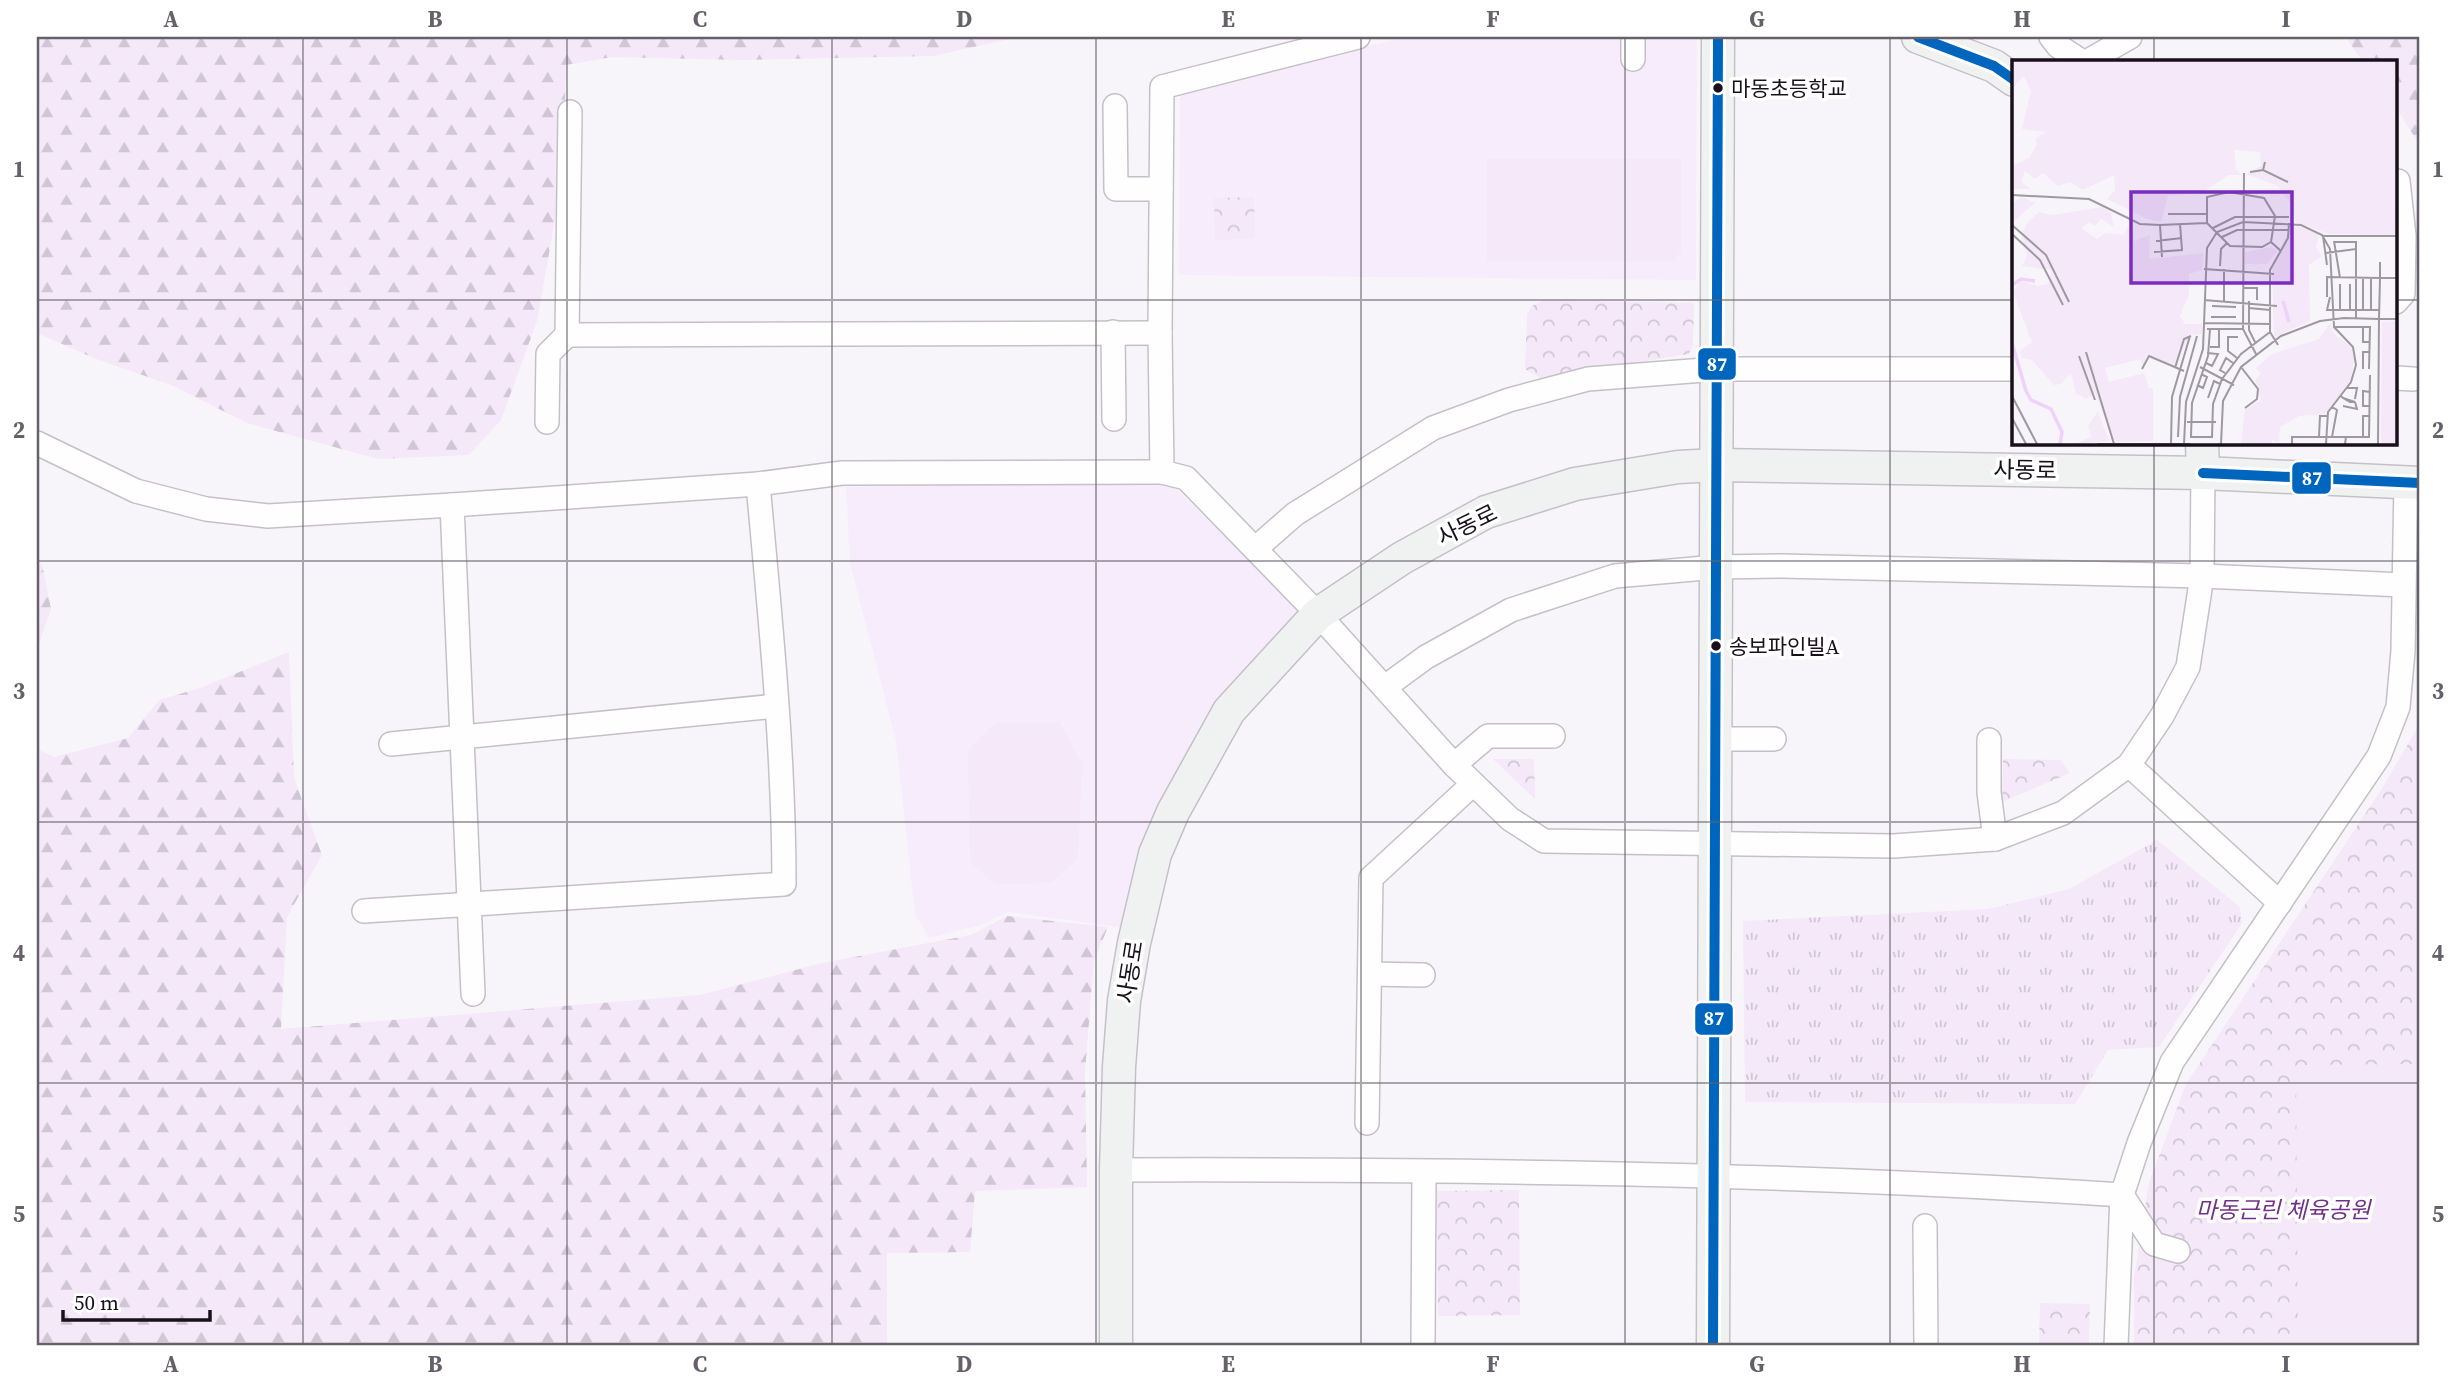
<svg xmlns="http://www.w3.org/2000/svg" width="2457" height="1383" viewBox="0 0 2457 1383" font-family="'Source Serif 4','Noto Sans KR',serif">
	<defs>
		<pattern id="grass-tufts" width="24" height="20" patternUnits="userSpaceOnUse" patternTransform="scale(1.75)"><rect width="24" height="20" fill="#f4e8f9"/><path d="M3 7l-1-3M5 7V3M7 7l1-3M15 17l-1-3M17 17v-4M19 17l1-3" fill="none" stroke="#d0c6d5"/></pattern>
		<pattern id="forest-firs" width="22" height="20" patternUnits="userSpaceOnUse" patternTransform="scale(1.75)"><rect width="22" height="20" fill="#f4e8f9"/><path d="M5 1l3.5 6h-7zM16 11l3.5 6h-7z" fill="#d0c6d5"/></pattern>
		<pattern id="park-crowns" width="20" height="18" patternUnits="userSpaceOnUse" patternTransform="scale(1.75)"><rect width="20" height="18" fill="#f4e8f9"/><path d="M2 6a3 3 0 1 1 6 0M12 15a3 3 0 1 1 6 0" fill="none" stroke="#d0c6d5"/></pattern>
	</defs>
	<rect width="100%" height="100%" fill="#f8f5fa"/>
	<g fill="#f7ecfb">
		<path d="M1409,37H1697L1696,280L1179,275L1180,97L1188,89L1308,59Z"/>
		<path d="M1168,481L1303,613L1210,712L1125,928L1008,912L981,925L929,938L915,914L896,741L850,563L846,487Z"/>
	</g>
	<path fill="url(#grass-tufts)" d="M2157,840L2240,907L2242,923L2159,1047L2108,1050L2075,1104L1745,1102L1743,921L1988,909L2069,889Z"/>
	<g fill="url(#forest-firs)">
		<path d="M37,37H1018L933,56L742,60L612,57L566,65L563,174L537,321L501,420L469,455L378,459L247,423L171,385L96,359L37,333Z"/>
		<path d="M2345,37H2420V146L2396,107V61H2363Z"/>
		<path d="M37,562L42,564L51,609L37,650Z"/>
		<path d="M289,652L294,778L322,855L287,917L281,1029L700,995L822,963L971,935L1007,916L1108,927L1094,961L1085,1071L1087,1187L975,1191L970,1252L887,1253V1346H37V749L54,757L128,738L159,700L200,688Z"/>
	</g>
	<g fill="url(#park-crowns)">
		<path d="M1254,197L1255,238L1215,240L1214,198Z"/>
		<path d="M2416,201H2420V284H2415Z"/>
		<path d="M1544,300L1694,303L1693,345L1689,354L1541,378L1525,369L1527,314L1532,306Z"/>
		<path d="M2420,717V1346H2134V1277L2149,1183L2186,1084L2383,787L2419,725Z"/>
		<path d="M1493,759H1534L1535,799Z"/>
		<path d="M2003,759L2060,760L2070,773L2002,802Z"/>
		<path d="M1519,1190L1520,1315L1438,1316L1437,1191Z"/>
		<path d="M2040,1303L2090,1304L2089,1346H2039Z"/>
	</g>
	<g fill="#f4e8f9">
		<path d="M1487,159H1681V251L1673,262H1487Z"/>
		<path d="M996,722H1060L1082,764L1078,858L1051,883L996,884L970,862L968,751Z"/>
		<path d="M2420,1064V1346H2298L2296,1065Z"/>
	</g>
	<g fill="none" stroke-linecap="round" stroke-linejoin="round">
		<defs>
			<g id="street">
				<path d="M1358,37L1162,87L1160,333L1162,472L1186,478L1318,614L1454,765L1510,819L1544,841L1893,846L1995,839L2063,813L2129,765"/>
				<path d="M1633,37V59"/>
				<path d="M2051,37L2058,46L2081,61"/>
				<path d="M2088,61L2130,37"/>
				<path d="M1115,106L1116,189H1161"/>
				<path d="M2396,302L2403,294L2404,236L2398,181"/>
				<path d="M1113,332L1114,419"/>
				<path d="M567,335L1160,333"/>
				<path d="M2396,378L2413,379"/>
				<path d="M547,422L548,354L567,335L570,112"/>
				<path d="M37,443L136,491L206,509L268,516L452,505"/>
				<path d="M2203,473L2202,576L2188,667L2162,716L2129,765L2280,903"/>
				<path d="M1255,549L1295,514L1433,428L1509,400L1588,379L1717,369H2014"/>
				<path d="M1385,687L1426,657L1511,610L1615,576L1716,567L1781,566L2202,576L2403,585"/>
				<path d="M1715,739H1774"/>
				<path d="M1989,740V792L1995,839"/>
				<path d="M391,744L776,706"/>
				<path d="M1454,765L1488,736H1553"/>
				<path d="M364,911L784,884C784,751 770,617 758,484"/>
				<path d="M1370,974L1423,975"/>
				<path d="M473,994L452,505L758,484L842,473L1162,472"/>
				<path d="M1367,1123L1371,878L1473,784"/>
				<path d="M1116,1170C1451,1169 1788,1173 2122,1195L2154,1244L2178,1251"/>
				<path d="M1925,1226L1926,1346"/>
				<path d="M1423,1346L1424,1172"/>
				<path d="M2116,1346L2122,1195L2139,1143L2172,1062L2379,756L2398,707L2403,651L2406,482"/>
			</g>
			<g id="secondary">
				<path d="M1918,37L1994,66L2014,80"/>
				<path d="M2202,443L2203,473"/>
				<path d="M1116,1346V1170L1119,1067L1124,1001L1134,943L1155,854L1173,812L1229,711L1318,614L1402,558L1486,512L1575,484L1678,467L1717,465L2203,473L2420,483"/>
				<path d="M1713,1346L1718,37"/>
			</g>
		</defs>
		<use href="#street" stroke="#c5c0c8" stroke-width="26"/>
		<use href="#secondary" stroke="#c5c0c8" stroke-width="35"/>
		<use href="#street" stroke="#fefefe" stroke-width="23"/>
		<use href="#secondary" stroke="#f0f2f2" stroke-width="32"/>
		<defs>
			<g id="bus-1">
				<path d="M1918,37L1994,66L2014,80"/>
				<path d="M2203,473L2420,483"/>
				<path d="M1713,1346L1718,37"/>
			</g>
		</defs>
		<use href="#bus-1" stroke="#fff" stroke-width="16"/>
		<use href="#bus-1" stroke="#0065bd" stroke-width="10"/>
	</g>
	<path fill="none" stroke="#666069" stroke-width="2" stroke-opacity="0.55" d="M303,37V1346M567,37V1346M832,37V1346M1096,37V1346M1361,37V1346M1625,37V1346M1890,37V1346M2154,37V61M37,300H2014M2396,300H2420M2154,443V1346M37,561H2420M37,822H2420M37,1083H2420"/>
	<g fill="#18101b" stroke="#fff" stroke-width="2.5">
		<circle cx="1718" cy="88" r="6"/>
		<circle cx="1716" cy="646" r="6"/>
	</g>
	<g text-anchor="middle" stroke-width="7" stroke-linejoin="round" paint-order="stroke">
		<g font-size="21" fill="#18101b" stroke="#fff" text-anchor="start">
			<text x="1731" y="96">마동초등학교</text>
			<text x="1729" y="654">송보파인빌A</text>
		</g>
		<g font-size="23" fill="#18101b" stroke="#fff">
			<text transform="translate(2025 470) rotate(1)" y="8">사동로</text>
			<text transform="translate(1467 525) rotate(-26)" y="8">사동로</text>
			<text transform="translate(1130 972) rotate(-81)" y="8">사동로</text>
		</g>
		<g font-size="23" font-style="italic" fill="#723187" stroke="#fff">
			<text x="2283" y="1218">마동근린 체육공원</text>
		</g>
	</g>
	<g transform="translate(2012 60)">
		<rect width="385" height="385" fill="#f8f5fa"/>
		<path d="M260,187L266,191L255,204H233V192Z" fill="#f4e8f9"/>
		<path d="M0,1H385V175L317,174L284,162L278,143L266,126L234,114L249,106L248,92L222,90L224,109L230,115H217L189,133L156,136L149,162L135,159L95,139L103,130L102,115L71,130L58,122L46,126L31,113L23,119L13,111L9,121L18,129H0V106L17,98L25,84L23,79L34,72L10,69L19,31L12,16L0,29ZM10,137L23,143L1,162L0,143ZM90,147L99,153L102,167L89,159L83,166L77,162L69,168L85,179L93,173L112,175L115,167L121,169L122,181L138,175L137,199L191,193L190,210L177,214V234L168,256L173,264H190V274L178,275L162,307L136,295L131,305L128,299L93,308L97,322L132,313L137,328H141V381L103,382L83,333L74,339L64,334L59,313L49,324L42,325L20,300L10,298L8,291L20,282L1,232L8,221L25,226L36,224L40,210L10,206L15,195L9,175L15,163L27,152L40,155ZM318,263L321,273L339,287L342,300L339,319L314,354L287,356L268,367L267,382L260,380V384L229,383L233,350L249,340L243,320L249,313L244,308L260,294L307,279ZM86,351L97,381L63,384L79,377L76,366Z" fill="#f4e8f9"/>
		<path d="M287,166L307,175L304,187L310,196L297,205L298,261L262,277L260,209L278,167ZM385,261V384H369L370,262Z" fill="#f4e8f9"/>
		<path d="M282 186a10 10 0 1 1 20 0a10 10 0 1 1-20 0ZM270,202L293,204V214H286L292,216L293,225L270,228Z" fill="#f4e8f9"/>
		<path fill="none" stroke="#f0d1fb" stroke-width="3.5" d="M0,225L9,219L23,221M271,241L277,262M0,283L14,331L19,340L39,349L50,372L48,384"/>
		<path fill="none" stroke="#9e99a1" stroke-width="2" d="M251,110L276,122M238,112L251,110L253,102M232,113L231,269L244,294M0,135L77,139L128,164L148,165M156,154H195M0,165L34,195L57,242M201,168L223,157H277M0,174L28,200L51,245M311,176H385M311,176L315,205M210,177L225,170H277M144,181L170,178M322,181L328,218M259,182L250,187L218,186L195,163V137L217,132L252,138L263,156L259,182L269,191M322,182H344V258M142,192L170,190L168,164M314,193L344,189M150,197L148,165L195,163M208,206L209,189L215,183M192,209L262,214M351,218V250M359,218V250M385,218H368L367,259H385M231,228H245V240M315,237V217L368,218V202M318,237L315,250H368M192,240L265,246M212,241V209M237,241V270L243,282M200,246L224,247M237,248L258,250M328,250V224M338,250V224M199,257H224M192,263L258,264M322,267H358L357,309M351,267V282H358M195,269H231M198,269L196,296L180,343L179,377H200L201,344L210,319L229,294L258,272M266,285L258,272V210L276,178L277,163M198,287H207V269M74,292L102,384M67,296L83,340M225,298L216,291V277H226M194,303L200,306L206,294L195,293M188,307L222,325M229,307L246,329L245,339L233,348M163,308L172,279L179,276M130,309L137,296L172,311M351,309V292H358M213,313L208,310L214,298L221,303M185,325L191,328L195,317L189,314M335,328H345L343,339M0,336L25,384M329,336L331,338L338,342H343L331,338M196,338L202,321L208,324M331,346L345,349L343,342M357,346H351V331L358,332M0,358L14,384M175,362H204M307,376L308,356H315M166,377L168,337L185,276M320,377H334L333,384M334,377H357L358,315M351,377V356H357M85,384H178M159,384L160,337L178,276M172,384L174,342L191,289L195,188L205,172L231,162L289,165L310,175L318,189L322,267L341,287L344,305L339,322L316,352L314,384M209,384L211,341L229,307L269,276L308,261L332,258L367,259L366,384M280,384V377H320L325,350L320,347"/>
		<path fill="#7b2cbf" fill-opacity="0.15" stroke="#7b2cbf" stroke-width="3.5" d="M119,132H280V223H119Z"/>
		<rect width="385" height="385" fill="none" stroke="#18101b" stroke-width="3.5"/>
	</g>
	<g stroke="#fff" stroke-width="2.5">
		<rect x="1697" y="347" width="40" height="34" rx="7" fill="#0065bd"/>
		<rect x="2291" y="461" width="41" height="34" rx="7" fill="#0065bd"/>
		<rect x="1694" y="1002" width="40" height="34" rx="7" fill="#0065bd"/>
	</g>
	<g font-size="19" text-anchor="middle" font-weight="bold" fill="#fff">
		<text x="1717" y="371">87</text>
		<text x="2312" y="485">87</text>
		<text x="1714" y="1025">87</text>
	</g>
	<rect width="2457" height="1383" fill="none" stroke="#ffffff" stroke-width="77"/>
	<path d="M63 1310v10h147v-10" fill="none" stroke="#18101b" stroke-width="3.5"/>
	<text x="74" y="1310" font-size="21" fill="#18101b" stroke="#ffffff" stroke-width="5" paint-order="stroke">50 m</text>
	<rect x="38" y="38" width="2380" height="1306" fill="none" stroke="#666069" stroke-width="2.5"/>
	<g font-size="23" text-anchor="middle" font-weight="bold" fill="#666069">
		<text x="171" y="27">A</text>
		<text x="435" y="27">B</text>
		<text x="700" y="27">C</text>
		<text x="964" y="27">D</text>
		<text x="1228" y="27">E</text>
		<text x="1493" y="27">F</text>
		<text x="1757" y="27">G</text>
		<text x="2022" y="27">H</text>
		<text x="2286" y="27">I</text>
		<text x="19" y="177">1</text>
		<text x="2438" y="177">1</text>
		<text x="19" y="438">2</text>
		<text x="2438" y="438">2</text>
		<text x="19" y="699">3</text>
		<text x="2438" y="699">3</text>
		<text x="19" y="961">4</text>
		<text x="2438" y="961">4</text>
		<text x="19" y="1222">5</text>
		<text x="2438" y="1222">5</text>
		<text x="171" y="1372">A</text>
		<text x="435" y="1372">B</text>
		<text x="700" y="1372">C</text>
		<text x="964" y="1372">D</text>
		<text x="1228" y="1372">E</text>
		<text x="1493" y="1372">F</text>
		<text x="1757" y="1372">G</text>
		<text x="2022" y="1372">H</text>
		<text x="2286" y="1372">I</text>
	</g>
</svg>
